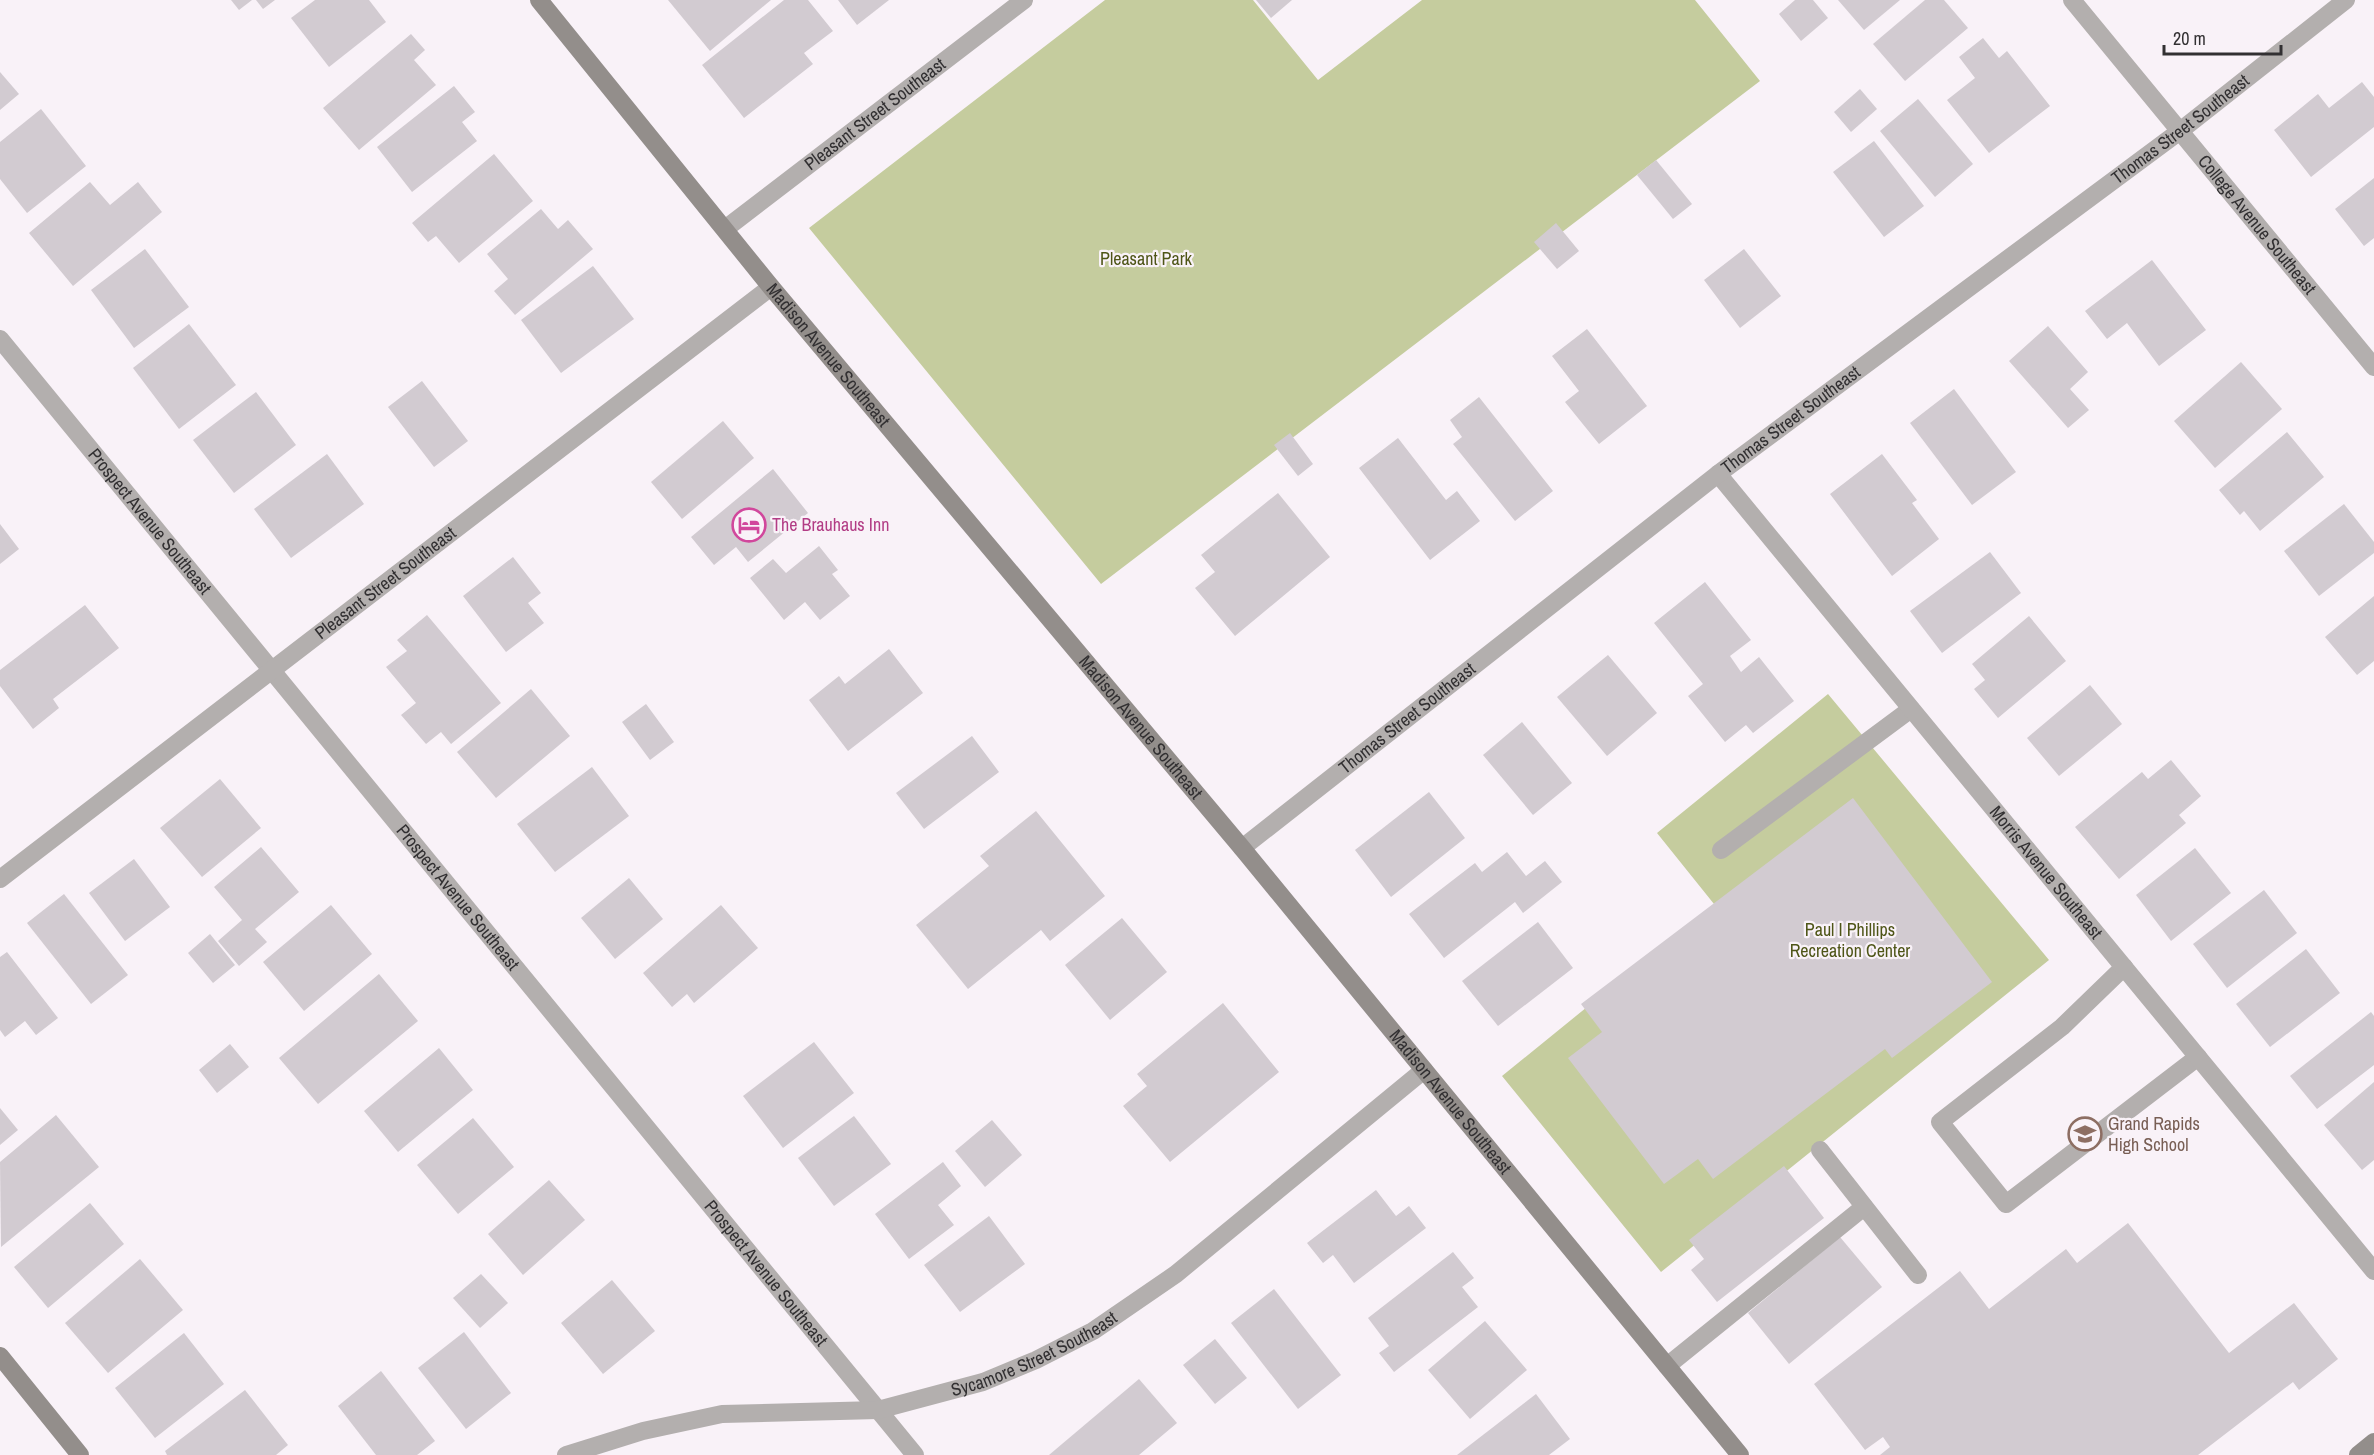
<svg xmlns="http://www.w3.org/2000/svg" width="2374" height="1455" viewBox="0 0 2374 1455" font-family="'Archivo Narrow',sans-serif">
	<rect width="100%" height="100%" fill="#f9f2f8"/>
	<g fill="#c5cc9e">
		<path d="M1105,0H1253L1318,80L1422,0H1695L1760,81L1101,584L809,228Z"/>
		<path d="M1828,694L2049,960L1661,1272L1502,1076L1714,904L1657,833Z"/>
	</g>
	<g fill="#d2cbd1">
		<path d="M231,0H252L239,10Z"/>
		<path d="M256,0H275L263,9Z"/>
		<path d="M315,0H369L386,22L329,67L291,18Z"/>
		<path d="M668,0H771L710,51Z"/>
		<path d="M784,0H808L833,31L804,53L813,64L744,118L702,65Z"/>
		<path d="M838,0H889L857,25Z"/>
		<path d="M1256,0H1292L1271,18Z"/>
		<path d="M1795,0H1813L1828,18L1801,41L1779,14Z"/>
		<path d="M1838,0H1900L1864,30Z"/>
		<path d="M1925,0H1944L1968,28L1905,81L1873,44Z"/>
		<path d="M411,34L425,50L414,60L436,85L359,150L323,108Z"/>
		<path d="M1983,38L1999,58L2007,51L2050,106L1989,153L1947,100L1975,78L1959,57Z"/>
		<path d="M0,72L19,94L0,110Z"/>
		<path d="M2362,82L2374,97V127L2311,177L2274,130L2318,94L2329,108Z"/>
		<path d="M454,86L475,112L462,122L477,141L412,192L377,147Z"/>
		<path d="M1860,89L1877,109L1851,132L1834,112Z"/>
		<path d="M1918,99L1973,164L1935,197L1880,131Z"/>
		<path d="M41,109L86,166L27,213L0,179V142Z"/>
		<path d="M1874,141L1924,206L1884,237L1833,172Z"/>
		<path d="M494,154L533,201L459,263L436,236L428,242L412,223Z"/>
		<path d="M1656,160L1692,204L1673,219L1637,175Z"/>
		<path d="M2374,178V238L2364,246L2335,209Z"/>
		<path d="M90,182L110,205L138,182L162,212L73,286L29,233Z"/>
		<path d="M541,209L558,229L568,220L593,249L515,315L494,291L508,279L487,254Z"/>
		<path d="M1556,223L1579,251L1557,269L1534,242Z"/>
		<path d="M145,249L189,307L134,348L91,290Z"/>
		<path d="M1744,249L1781,296L1740,328L1704,280Z"/>
		<path d="M2152,260L2206,330L2159,366L2127,323L2107,339L2085,311Z"/>
		<path d="M593,266L634,319L561,373L521,320Z"/>
		<path d="M189,324L236,385L179,429L133,368Z"/>
		<path d="M2048,326L2088,372L2070,389L2089,410L2068,428L2009,361Z"/>
		<path d="M1587,329L1647,406L1599,444L1565,402L1579,391L1552,356Z"/>
		<path d="M2241,362L2282,409L2215,468L2174,421Z"/>
		<path d="M422,381L468,441L434,467L388,407Z"/>
		<path d="M1954,389L2016,472L1972,505L1910,423Z"/>
		<path d="M256,392L296,445L234,493L193,440Z"/>
		<path d="M1479,397L1553,491L1515,521L1453,444L1462,437L1450,420Z"/>
		<path d="M723,421L754,458L682,519L651,482Z"/>
		<path d="M2287,432L2324,477L2260,531L2244,511L2240,515L2219,490Z"/>
		<path d="M1290,433L1313,464L1298,476L1274,445Z"/>
		<path d="M1398,438L1446,500L1457,491L1480,521L1430,560L1359,468Z"/>
		<path d="M327,454L364,504L291,558L254,509Z"/>
		<path d="M1882,454L1917,500L1912,503L1939,539L1892,576L1830,494Z"/>
		<path d="M773,469L808,513L748,562L736,547L714,565L691,537Z"/>
		<path d="M1278,493L1330,557L1235,636L1195,588L1215,572L1201,555Z"/>
		<path d="M2344,504L2374,542V553L2319,596L2284,551Z"/>
		<path d="M0,524L19,549L0,564Z"/>
		<path d="M819,546L838,570L832,574L850,596L820,620L805,602L784,620L750,578L773,559L786,573Z"/>
		<path d="M1990,552L2021,593L1942,653L1910,611Z"/>
		<path d="M513,557L541,593L528,603L544,623L506,652L463,596Z"/>
		<path d="M1705,582L1751,640L1730,656L1741,672L1759,657L1794,701L1753,733L1746,725L1725,742L1688,696L1703,684L1654,623Z"/>
		<path d="M2374,596V661L2357,675L2325,637Z"/>
		<path d="M85,605L119,648L53,699L59,708L33,729L0,686V670Z"/>
		<path d="M427,615L501,703L451,744L441,732L426,744L401,715L416,703L386,667L407,651L397,640Z"/>
		<path d="M2029,616L2066,661L1998,718L1974,689L1985,680L1972,664Z"/>
		<path d="M889,649L923,693L848,751L809,700L839,676L845,684Z"/>
		<path d="M1608,655L1657,713L1607,756L1557,697Z"/>
		<path d="M2090,685L2122,724L2059,776L2027,738Z"/>
		<path d="M531,689L570,736L496,798L457,752Z"/>
		<path d="M646,704L674,742L650,760L622,722Z"/>
		<path d="M1522,722L1572,783L1533,815L1483,755Z"/>
		<path d="M972,736L999,772L924,829L896,793Z"/>
		<path d="M2171,760L2201,796L2179,815L2186,823L2119,879L2075,827L2142,772L2148,779Z"/>
		<path d="M592,767L629,816L555,872L517,824Z"/>
		<path d="M220,779L261,828L202,877L160,828Z"/>
		<path d="M1429,792L1465,838L1391,897L1355,850Z"/>
		<path d="M1853,798L1992,982L1892,1058L1885,1049L1713,1179L1698,1159L1664,1184L1568,1058L1602,1032L1581,1004Z"/>
		<path d="M1036,811L1105,896L1050,941L1041,930L968,989L916,925L989,866L980,856Z"/>
		<path d="M261,847L299,892L255,929L267,942L239,966L218,941L242,920L214,887Z"/>
		<path d="M2195,848L2231,893L2171,941L2136,895Z"/>
		<path d="M1507,852L1526,876L1545,861L1562,882L1523,913L1515,902L1444,958L1409,914L1475,863L1482,872Z"/>
		<path d="M134,859L170,907L125,941L89,893Z"/>
		<path d="M629,878L663,919L615,959L581,918Z"/>
		<path d="M2264,890L2297,933L2227,988L2193,944Z"/>
		<path d="M64,894L128,975L91,1004L27,923Z"/>
		<path d="M331,905L372,954L304,1011L263,962Z"/>
		<path d="M721,905L758,948L694,1003L687,994L672,1007L643,973Z"/>
		<path d="M1122,918L1167,972L1110,1020L1065,965Z"/>
		<path d="M1538,922L1573,968L1498,1026L1462,981Z"/>
		<path d="M210,934L235,965L213,983L188,953Z"/>
		<path d="M2306,949L2340,993L2270,1047L2236,1004Z"/>
		<path d="M7,952L58,1018L36,1035L25,1021L5,1037L0,1030V957Z"/>
		<path d="M379,974L418,1021L318,1104L279,1058Z"/>
		<path d="M1223,1003L1279,1072L1170,1162L1123,1106L1147,1086L1137,1074Z"/>
		<path d="M2371,1012L2374,1016V1065L2317,1109L2290,1076Z"/>
		<path d="M814,1042L854,1093L783,1148L743,1096Z"/>
		<path d="M230,1044L249,1067L217,1093L199,1070Z"/>
		<path d="M439,1048L473,1090L398,1152L364,1111Z"/>
		<path d="M2374,1082V1160L2362,1170L2324,1125Z"/>
		<path d="M0,1108L18,1130L0,1145Z"/>
		<path d="M56,1115L99,1167L1,1247L0,1162Z"/>
		<path d="M854,1116L891,1164L834,1206L798,1158Z"/>
		<path d="M473,1118L514,1167L458,1214L417,1165Z"/>
		<path d="M992,1120L1022,1155L985,1187L955,1151Z"/>
		<path d="M943,1162L961,1186L938,1205L954,1225L909,1259L875,1214Z"/>
		<path d="M1784,1166L1824,1218L1717,1302L1691,1270L1704,1259L1689,1240Z"/>
		<path d="M549,1180L585,1220L523,1275L488,1234Z"/>
		<path d="M1376,1190L1396,1216L1409,1206L1426,1228L1354,1283L1333,1255L1323,1263L1307,1243Z"/>
		<path d="M90,1203L124,1244L48,1308L14,1267Z"/>
		<path d="M989,1216L1025,1264L960,1312L924,1265Z"/>
		<path d="M2128,1223L2229,1353L2294,1303L2338,1359L2299,1390L2293,1382L2198,1455H1880L1890,1447L1883,1437L1865,1450L1814,1384L1960,1271L1989,1309L2066,1249L2077,1263Z"/>
		<path d="M1840,1237L1882,1287L1789,1364L1748,1313Z"/>
		<path d="M1453,1252L1474,1278L1462,1287L1478,1307L1394,1372L1379,1353L1389,1346L1368,1318Z"/>
		<path d="M140,1259L183,1310L108,1373L65,1323Z"/>
		<path d="M481,1274L508,1303L480,1328L453,1298Z"/>
		<path d="M612,1280L655,1331L603,1374L561,1323Z"/>
		<path d="M1274,1289L1341,1375L1298,1409L1231,1323Z"/>
		<path d="M1485,1321L1527,1370L1470,1419L1428,1370Z"/>
		<path d="M464,1332L511,1393L466,1429L418,1368Z"/>
		<path d="M184,1333L224,1384L155,1438L115,1388Z"/>
		<path d="M1215,1339L1247,1378L1215,1404L1183,1365Z"/>
		<path d="M381,1371L435,1441L417,1455H376L338,1406Z"/>
		<path d="M1139,1379L1177,1423L1139,1455H1049Z"/>
		<path d="M245,1390L288,1445L276,1455H167L165,1451Z"/>
		<path d="M1536,1394L1570,1439L1549,1455H1457Z"/>
	</g>
	<g fill="none" stroke-linecap="round" stroke-linejoin="round">
		<g stroke="#b3afae" stroke-width="18">
			<path d="M1721,850L1911,709"/>
			<path d="M2124,967L2062,1027L1940,1122L2006,1204L2198,1057"/>
			<path d="M1820,1150L1918,1275"/>
			<path d="M1667,1366L1864,1207"/>
		</g>
		<g stroke="#b3afae" stroke-width="18">
			<path id="s1" d="M2072,0L2374,367"/>
			<path id="s2" d="M725,229L1024,0"/>
			<path id="s3" d="M0,339L915,1455"/>
			<path id="s4" d="M1718,474L2374,1271"/>
			<path id="s5" d="M1242,848L1718,474L2180,131L2346,0"/>
			<path id="s6" d="M0,879L771,287"/>
			<path id="s7" d="M566,1455L643,1431L722,1414L878,1410L983,1382L1036,1360L1093,1331L1176,1274L1424,1070"/>
		</g>
		<g stroke="#938e8b" stroke-width="18">
			<path id="s8" d="M539,0L771,287L1242,848L1740,1455"/>
			<path d="M0,1356L80,1455"/>
			<path d="M2358,1455L2374,1442"/>
		</g>
	</g>
	<defs>
		<symbol id="hotel-ring" viewBox="-11 -11 22 22"><circle r="9.5" fill="#f9f2f8" stroke="#d1479c" stroke-width="1.5"/><path d="M-6-4.5h1.5V1H6V5H4.5V3h-9V5H-6ZM-4 0a1.8 1.8 0 1 1 3.6 0ZM.5 0V-2.5h3Q6-2.5 6 0Z" fill="#d1479c"/></symbol>
		<symbol id="school-ring" viewBox="-11 -11 22 22"><circle r="9.5" fill="#f9f2f8" stroke="#8d6e63" stroke-width="1.5"/><path d="M0-5L7-2L0 1L-7-2ZM-4 1L0 2.5L4 1V4Q0 6-4 4Z" fill="#8d6e63"/></symbol>
	</defs>
	<g fill-rule="evenodd">
		<use href="#hotel-ring" x="730" y="506" width="38" height="38"/>
		<use href="#school-ring" x="2066" y="1115" width="38" height="38"/>
	</g>
	<g text-anchor="middle" stroke-width="4.5" stroke-linejoin="round" paint-order="stroke">
		<g font-size="18" fill="#323032" stroke="#f9f2f8">
			<text dy="6" stroke="none"><textPath href="#s2" startOffset="189">Pleasant Street Southeast</textPath></text>
			<text dy="6" stroke="none"><textPath href="#s5" startOffset="1182">Thomas Street Southeast</textPath></text>
			<text dy="6" stroke="none"><textPath href="#s1" startOffset="291">College Avenue Southeast</textPath></text>
			<text dy="6" stroke="none"><textPath href="#s8" startOffset="458">Madison Avenue Southeast</textPath></text>
			<text dy="6" stroke="none"><textPath href="#s5" startOffset="696">Thomas Street Southeast</textPath></text>
			<text dy="6" stroke="none"><textPath href="#s3" startOffset="236">Prospect Avenue Southeast</textPath></text>
			<text dy="6" stroke="none"><textPath href="#s6" startOffset="486">Pleasant Street Southeast</textPath></text>
			<text dy="6" stroke="none"><textPath href="#s5" startOffset="210">Thomas Street Southeast</textPath></text>
			<text dy="6" stroke="none"><textPath href="#s8" startOffset="944">Madison Avenue Southeast</textPath></text>
			<text dy="6" stroke="none"><textPath href="#s4" startOffset="516">Morris Avenue Southeast</textPath></text>
			<text dy="6" stroke="none"><textPath href="#s3" startOffset="722">Prospect Avenue Southeast</textPath></text>
			<text dy="6" stroke="none"><textPath href="#s8" startOffset="1430">Madison Avenue Southeast</textPath></text>
			<text dy="6" stroke="none"><textPath href="#s3" startOffset="1208">Prospect Avenue Southeast</textPath></text>
			<text dy="6" stroke="none"><textPath href="#s7" startOffset="484">Sycamore Street Southeast</textPath></text>
		</g>
		<g font-size="18" fill="#4e5517" stroke="#f9f2f8">
			<text x="1146" y="265">Pleasant Park</text>
			<text x="1850" y="936">Paul I Phillips<tspan x="1850" dy="21">Recreation Center</tspan></text>
		</g>
		<g font-size="18" fill="#b23c85" stroke="#f9f2f8" text-anchor="start">
			<text x="772" y="531">The Brauhaus Inn</text>
		</g>
		<g font-size="18" fill="#785e54" stroke="#f9f2f8" text-anchor="start">
			<text x="2108" y="1130">Grand Rapids<tspan x="2108" dy="21">High School</tspan></text>
		</g>
	</g>
	<path d="M2164 45v9h117v-9" fill="none" stroke="#323032" stroke-width="3"/>
	<text x="2173" y="45" font-size="18" fill="#323032" stroke="#f9f2f8" stroke-width="4.5" paint-order="stroke">20 m</text>
</svg>
